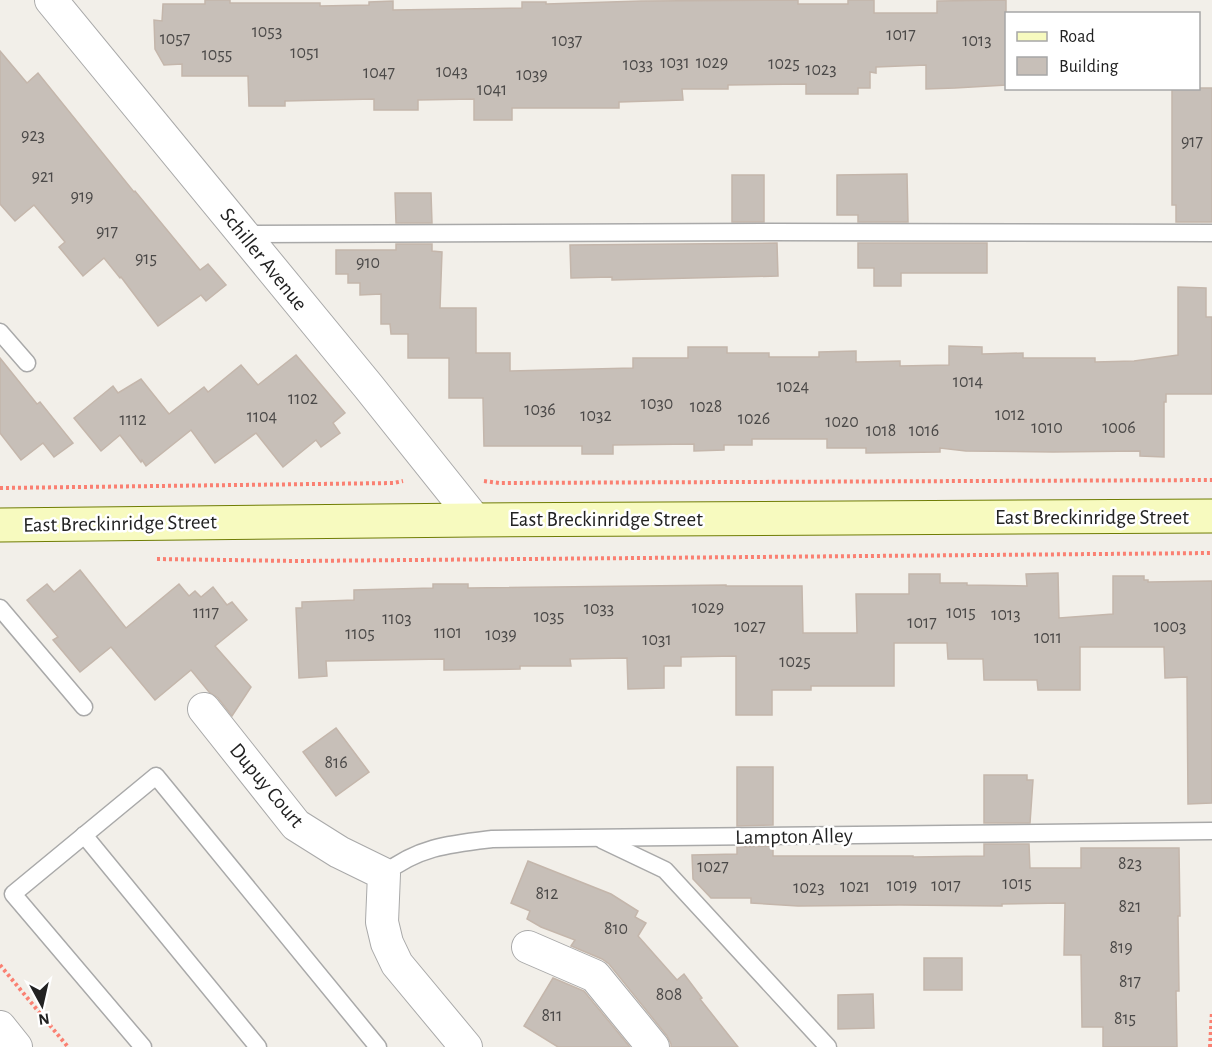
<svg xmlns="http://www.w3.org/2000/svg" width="1212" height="1047" viewBox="0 0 1212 1047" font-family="'Alegreya Sans',sans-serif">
	<rect width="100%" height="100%" fill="#f2efe9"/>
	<g fill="#c7bfb8" stroke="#c4b6ab" stroke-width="1.5">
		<path d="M205,0H230V3H320V6L369,5V2L393,1V10L522,8V2H546V4L641,1L798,0V4H848V0H874V13H937V1L1006,0V85L955,88L926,89V65L876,67V73L870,72V88H858V94H806V84L728,85V89H682L683,100L619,102V108H512V120H474V99L418,100V110H374V99L285,101V106H249L248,76H182V64L164,65L155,49L154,20L162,21L163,4H205Z"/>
		<path d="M0,51L27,83L38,73L134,192L135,191L200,270L208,264L226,285L206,301L201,295L158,326L121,277L120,278L104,258L83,276L59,247L65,242L34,205L15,221L0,204Z"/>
		<path d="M1172,88H1212V222H1176V205H1172Z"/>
		<path d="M907,174L908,222H858V215H837V175Z"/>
		<rect x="732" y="175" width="32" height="47"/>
		<path d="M395,193H431L432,223H396Z"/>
		<path d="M777,243L778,276L612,280V277L571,278L570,245Z"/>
		<path d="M858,243H987V273H901V286H874V268H858Z"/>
		<path d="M396,244H432V251L442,252L440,308H476V353H510V371L633,368V358H688V347H727V353H769V357H819V352L856,351V362L900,361V366L949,365V346L982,347V354L1023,353V358H1095V362L1134,361L1178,355V287L1206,288V317H1212V394H1166V402H1164V457L1140,456V451L1053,452L966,451L940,448V452L866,453V448H827V439H752V445H724V450L694,451V444L613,445V454H582V446H484L483,398H449V358H408V334H391L390,324H381V294L360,295V283H348V274H336V250H396Z"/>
		<path d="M296,355L345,413L333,423L340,433L321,447L316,440L283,467L256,433L215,463L191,430L146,466L142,460L141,462L120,435L101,451L74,418L113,386L118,393L141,379L169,414L204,387L208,392L241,365L258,385Z"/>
		<path d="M0,358L37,404L40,402L73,443L54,457L43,443L21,460L0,433Z"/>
		<path d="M80,570L126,628L179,584L189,596L195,591L201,597L213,587L227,605L232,602L247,620L215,646L251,687L232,716L218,698L209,692L191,670L155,700L111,647L80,672L53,640L58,637L27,600L47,584L54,592Z"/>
		<path d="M1058,573L1059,618L1113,614V576H1144V580H1148V582L1212,581V803L1188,804L1187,677L1165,678L1164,647H1080V690H1038L1037,680H984L983,659H948L947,643H894V686H811V690H772V715H736V656L681,657V666H664V688L628,689L627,658L570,659L571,666H520V669L444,670V659L326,661L327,676L299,678L296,608H302V602L354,600V590L433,588V584H468V588L726,585V586H802L803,633H857L856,594H909V574H940V583H967V585L1027,586L1026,574Z"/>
		<path d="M336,728L369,772L336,796L303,752Z"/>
		<path d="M737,767H773V825L737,826Z"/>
		<path d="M984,775H1027V780H1033L1030,823H984Z"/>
		<path d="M984,844H1029L1030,868H1081V848H1179L1180,916H1178L1179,991H1176L1177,1047H1103V1027H1082L1081,955H1064L1065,903L1002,904V906L900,905L798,906L751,903V898H711L693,879L692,855L737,854V847L773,846V856H913V857L984,856Z"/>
		<path d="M528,861L611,894L638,911L635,917L646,923L638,936L677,980L684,974L702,998L700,999L738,1047H671V1044L667,1036L609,964L602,959L571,946L575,940L541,927L527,919L530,911L511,903Z"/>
		<rect x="924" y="958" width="38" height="32"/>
		<path d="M553,978L584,991L630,1047H558L524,1026Z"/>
		<path d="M873,994L874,1028L838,1029V995Z"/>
	</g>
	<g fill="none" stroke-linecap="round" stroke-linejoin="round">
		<defs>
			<g id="lane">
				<path d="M243,234L768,232L1212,233"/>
				<path d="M0,332L27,363"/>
				<path d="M0,608L84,707"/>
				<path d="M84,835L258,1047"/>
				<path d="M602,840L665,870L828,1047"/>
				<path d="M384,874C418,847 450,844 492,839L1212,831"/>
				<path d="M143,1047L13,894L156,776L378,1047"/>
			</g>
			<g id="street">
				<path d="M51,0L368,386L475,520"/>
				<path d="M204,709L296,825L339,852L384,874L382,922L387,943L397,964L466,1047"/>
				<path d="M528,947L595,976L653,1047"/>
				<path d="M0,1027L16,1047"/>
			</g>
			<path id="secondary" d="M0,525L475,520L1212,516"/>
		</defs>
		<use href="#lane" stroke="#a9a9a9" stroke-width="19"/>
		<use href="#street" stroke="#a9a9a9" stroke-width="34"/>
		<use href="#secondary" stroke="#707d05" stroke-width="35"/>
		<g stroke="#fa8072" stroke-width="4" stroke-dasharray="3 3" stroke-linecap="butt">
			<path d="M484,481L499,483L1212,480"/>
			<path d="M0,488L394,483L403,481"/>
			<path d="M157,559L296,561L1212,553"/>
			<path d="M0,965L68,1047"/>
			<path d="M1210,1047L1212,1011"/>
		</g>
		<use href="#lane" stroke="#fff" stroke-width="16"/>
		<use href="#street" stroke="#fff" stroke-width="32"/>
		<use href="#secondary" stroke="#f7fabf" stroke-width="33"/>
	</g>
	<g text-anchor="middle" stroke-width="5" stroke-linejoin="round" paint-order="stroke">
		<g font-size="18" fill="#4b4948">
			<text x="267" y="37">1053</text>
			<text x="901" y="40">1017</text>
			<text x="175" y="44">1057</text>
			<text x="567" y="46">1037</text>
			<text x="977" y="46">1013</text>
			<text x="305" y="58">1051</text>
			<text x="217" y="60">1055</text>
			<text x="675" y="68">1031</text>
			<text x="712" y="68">1029</text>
			<text x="784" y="69">1025</text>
			<text x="638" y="70">1033</text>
			<text x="821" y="75">1023</text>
			<text x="452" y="77">1043</text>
			<text x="379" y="78">1047</text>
			<text x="532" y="80">1039</text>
			<text x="492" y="95">1041</text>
			<text x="33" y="141">923</text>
			<text x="1192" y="147">917</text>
			<text x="43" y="182">921</text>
			<text x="82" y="202">919</text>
			<text x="107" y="237">917</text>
			<text x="146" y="264">915</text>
			<text x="368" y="268">910</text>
			<text x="968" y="387">1014</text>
			<text x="793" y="392">1024</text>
			<text x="303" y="404">1102</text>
			<text x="657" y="409">1030</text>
			<text x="706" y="412">1028</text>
			<text x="540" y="415">1036</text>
			<text x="1010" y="420">1012</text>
			<text x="596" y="421">1032</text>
			<text x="262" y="422">1104</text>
			<text x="754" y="424">1026</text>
			<text x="133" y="425">1112</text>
			<text x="842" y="427">1020</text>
			<text x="1047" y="433">1010</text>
			<text x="1119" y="433">1006</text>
			<text x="881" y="436">1018</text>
			<text x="924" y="436">1016</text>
			<text x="708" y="613">1029</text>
			<text x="599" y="614">1033</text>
			<text x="206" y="618">1117</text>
			<text x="961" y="618">1015</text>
			<text x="1006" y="620">1013</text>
			<text x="549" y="622">1035</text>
			<text x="397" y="624">1103</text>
			<text x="922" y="628">1017</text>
			<text x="750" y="632">1027</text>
			<text x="1170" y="632">1003</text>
			<text x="448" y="638">1101</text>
			<text x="360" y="639">1105</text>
			<text x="501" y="640">1039</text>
			<text x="1048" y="643">1011</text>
			<text x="657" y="645">1031</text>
			<text x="795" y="667">1025</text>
			<text x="336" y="768">816</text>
			<text x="1130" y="869">823</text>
			<text x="713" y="872">1027</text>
			<text x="1017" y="889">1015</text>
			<text x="902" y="891">1019</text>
			<text x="946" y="891">1017</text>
			<text x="855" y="892">1021</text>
			<text x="809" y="893">1023</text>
			<text x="547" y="899">812</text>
			<text x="1130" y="912">821</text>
			<text x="616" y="934">810</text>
			<text x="1121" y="953">819</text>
			<text x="1130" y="987">817</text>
			<text x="669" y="1000">808</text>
			<text x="552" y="1021">811</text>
			<text x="1125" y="1024">815</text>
		</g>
		<g font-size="21" fill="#222" stroke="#fff">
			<text transform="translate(264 259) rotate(51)" y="7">Schiller Avenue</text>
			<text x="1092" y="524">East Breckinridge Street</text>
			<text x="606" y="526">East Breckinridge Street</text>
			<text transform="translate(120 523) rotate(-1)" y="7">East Breckinridge Street</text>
			<text transform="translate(267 785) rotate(50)" y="7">Dupuy Court</text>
			<text transform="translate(794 836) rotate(-1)" y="7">Lampton Alley</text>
		</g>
	</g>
	<rect x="1005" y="12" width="195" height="78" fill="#ffffff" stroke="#a7a7a7" stroke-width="1.5"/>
	<rect x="1017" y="32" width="30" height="9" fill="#f7fabf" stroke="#a7a7a7" stroke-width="1.5"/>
	<text x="1059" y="42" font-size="18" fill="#222222">Road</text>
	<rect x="1017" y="57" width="30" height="18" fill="#c7bfb8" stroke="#a7a7a7" stroke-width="1.5"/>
	<text x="1059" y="72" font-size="18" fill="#222222">Building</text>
	<g transform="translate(42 1005) rotate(172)" stroke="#ffffff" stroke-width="4.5" paint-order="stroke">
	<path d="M0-4.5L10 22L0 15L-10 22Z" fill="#222222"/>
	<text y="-9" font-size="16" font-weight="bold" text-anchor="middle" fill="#222222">N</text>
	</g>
</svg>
